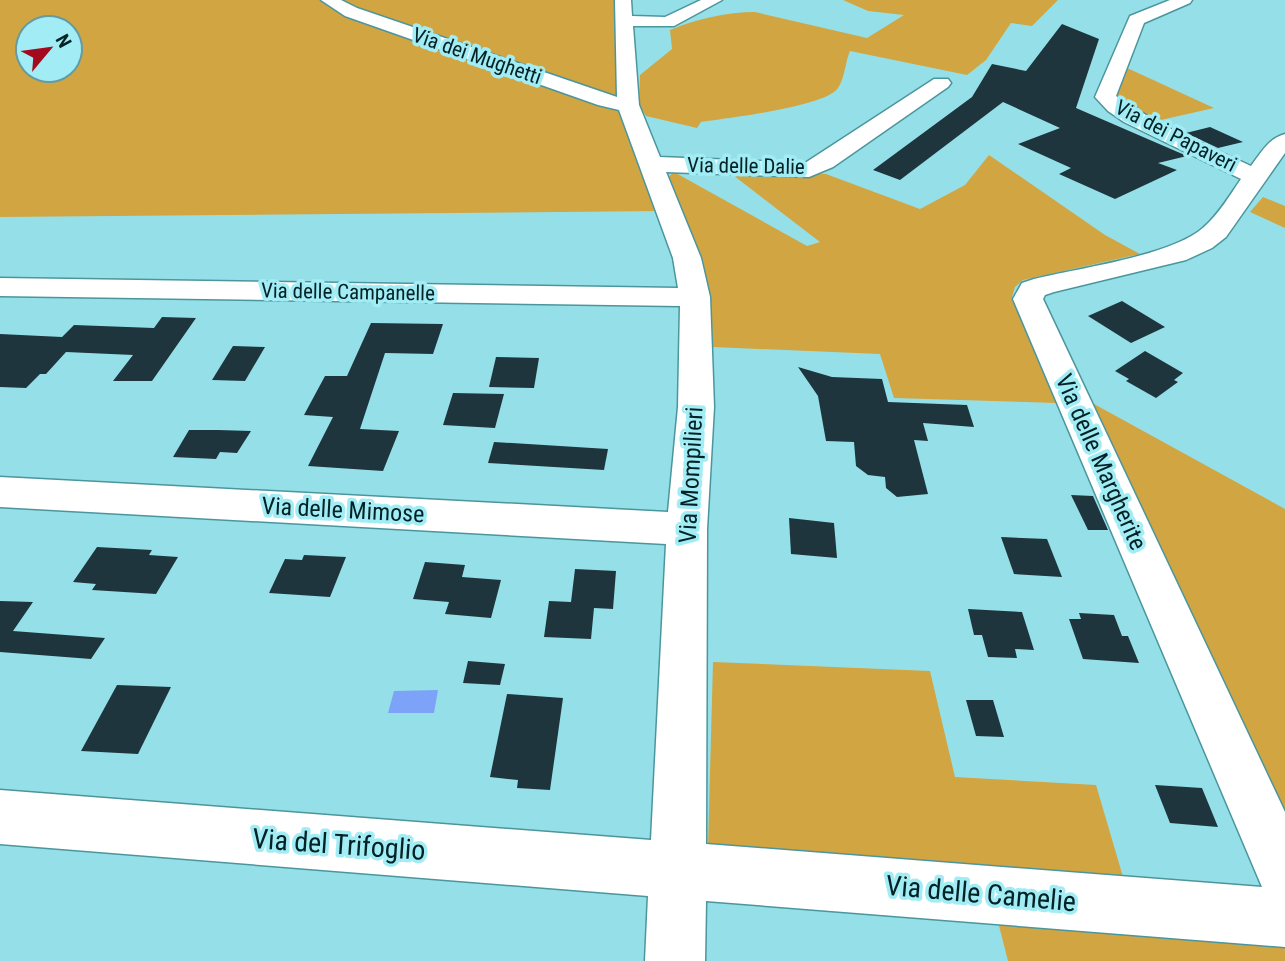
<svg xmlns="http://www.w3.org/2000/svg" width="1285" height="961" viewBox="0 0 1285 961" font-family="'Roboto Condensed',sans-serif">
	<rect width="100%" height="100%" fill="#95e0e8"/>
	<g fill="#d1a541" fill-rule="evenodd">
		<path d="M0,0H323L410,38L626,113L662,211L0,217ZM28,28H70V70H28Z"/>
		<path d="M334,0H617L615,39L618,100Z"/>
		<path d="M843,0H1058L1032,26L1011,23L986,60L967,75L850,51C845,62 845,78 838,88C825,107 727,118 701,122L697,128L646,116L639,106L640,75L672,49L670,30C696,19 727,12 755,12L867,38L904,15L868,11Z"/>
		<path d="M1125,67L1214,108L1152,122L1114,96Z"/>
		<path d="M989,155L1105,235L1140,254L1023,280L1015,287L1012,297L1058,403L894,398L880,354L713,347L709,292L700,256L668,177L674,172L807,246L820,242L729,172L826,174L920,209L965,185Z"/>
		<path d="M1263,197L1285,206V228L1250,212Z"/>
		<path d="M1085,399L1285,509V811Z"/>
		<path d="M713,662L930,671L955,777L1096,785L1126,887L708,847Z"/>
		<path d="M996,914L1285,939V961H1008Z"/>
	</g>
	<path fill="#7ca3f7" d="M438,690L434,713H388L394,691Z"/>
	<g fill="#1e353d">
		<path d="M1062,24L1099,39L1076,108L1187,156L1158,163L1177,170L1115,199L1059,174L1071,168L1018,144L1060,128L1003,102L900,180L873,170L972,97L992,64L1026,71Z"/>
		<path d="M1210,127L1243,142L1218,148L1186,133Z"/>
		<path d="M1122,301L1165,327L1131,343L1088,316Z"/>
		<path d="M162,317L196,318L152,381H113L133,355L66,352L46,374H40L26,388L0,387V334L62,337L74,325L154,328Z"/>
		<path d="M371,323L443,324L433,354L385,353L360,429L399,431L383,471L308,466L333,417L304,415L325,376H347Z"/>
		<path d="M233,346L265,347L245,381L212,380Z"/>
		<path d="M1145,351L1183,373L1174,380L1178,382L1156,398L1126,381L1129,379L1115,371Z"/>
		<path d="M496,357L539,358L534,388L489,387Z"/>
		<path d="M798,367L832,377L882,379L888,402L967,405L974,427L923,423L928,441L914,440L928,494L897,497L886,488L885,477L868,475L856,466L854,442L826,441L818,396Z"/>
		<path d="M453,393L504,394L495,428L443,425Z"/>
		<path d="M189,430H218L251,431L237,453L220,452L216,459L173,457Z"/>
		<path d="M494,442L608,449L604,470L488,463Z"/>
		<path d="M1071,495L1093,496L1108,530H1088Z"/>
		<path d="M789,518L834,523L837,558L791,554Z"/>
		<path d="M1001,537L1047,539L1062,577L1014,574Z"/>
		<path d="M97,547L152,550L149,555L178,557L156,594L92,590L96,584L73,582Z"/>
		<path d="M304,555L346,557L330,597L269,593L285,559L302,560Z"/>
		<path d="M425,562L465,565L462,577L501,580L491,618L445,614L449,602L413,599Z"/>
		<path d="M575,569L616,571L613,609L594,608L591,639L544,637L549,601L571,602Z"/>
		<path d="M0,601L33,602L13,631L105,638L91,659L0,652Z"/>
		<path d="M968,609L1022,612L1034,650L1015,649L1017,658L988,657L982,635H974Z"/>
		<path d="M1079,613L1114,615L1122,636H1128L1139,663L1083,659L1069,619H1081Z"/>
		<path d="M468,661L505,664L500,685L463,683Z"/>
		<path d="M117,685L171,687L138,754L81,751Z"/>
		<path d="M507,694L563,698L550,790L517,788L518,780L490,777Z"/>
		<path d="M966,700H993L1004,737L976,736Z"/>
		<path d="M1155,785L1202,788L1218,827L1170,823Z"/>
	</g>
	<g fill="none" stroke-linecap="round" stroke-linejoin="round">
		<defs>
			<path id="minor" d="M321,0H341L357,8L617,97L615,0H631L632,16L665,17L701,0H722L674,26H633L639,105L660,157L805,163L934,79H948L951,83L948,87L833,167L809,177L666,172L701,258L710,297L714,407L707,529L706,844L1262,887L1013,299L1022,283L1034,279C1078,268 1172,256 1204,227C1219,214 1230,195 1241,179L1124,122L1108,111L1095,97L1130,16L1170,0H1192L1190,3L1144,23L1116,96L1160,124L1251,166C1261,153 1269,138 1285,134V153L1226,237L1212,248L1186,260L1054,292L1045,295L1043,299L1285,812V947L706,901L705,961H645L648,896L0,844V790L651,840L666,544L0,507V477L668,512L678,407L680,306L0,296V278L678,288L673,258L619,110L598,105L345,16Z"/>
		</defs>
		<use href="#minor" stroke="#4b969d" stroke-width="3"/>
		<use href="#minor" fill="#fff" fill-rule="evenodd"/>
	</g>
	<g text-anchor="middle" stroke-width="7" stroke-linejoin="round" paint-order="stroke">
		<g font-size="21" fill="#022225" stroke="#a2edf5">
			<text transform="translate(477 56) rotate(19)" y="7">Via dei Mughetti</text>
			<text transform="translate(1176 136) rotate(27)" y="7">Via dei Papaveri</text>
			<text transform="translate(746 166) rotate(1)" y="7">Via delle Dalie</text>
			<text transform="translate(348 292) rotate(1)" y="7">Via delle Campanelle</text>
		</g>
		<g font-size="24" fill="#022225" stroke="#a2edf5">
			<text transform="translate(1101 462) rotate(66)" y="8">Via delle Margherite</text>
			<text transform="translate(691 475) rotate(-87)" y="8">Via Mompilieri</text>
			<text transform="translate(343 510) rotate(3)" y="8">Via delle Mimose</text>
		</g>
		<g font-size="28" fill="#022225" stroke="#a2edf5">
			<text transform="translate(339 844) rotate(4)" y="10">Via del Trifoglio</text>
			<text transform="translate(981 893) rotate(5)" y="10">Via delle Camelie</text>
		</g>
	</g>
	<g transform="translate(49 49) rotate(61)"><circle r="33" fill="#a2edf5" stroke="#629ca2" stroke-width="2"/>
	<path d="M0-5L12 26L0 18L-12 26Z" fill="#a40a1d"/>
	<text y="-10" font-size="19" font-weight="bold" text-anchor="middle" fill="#022225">N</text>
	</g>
</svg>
